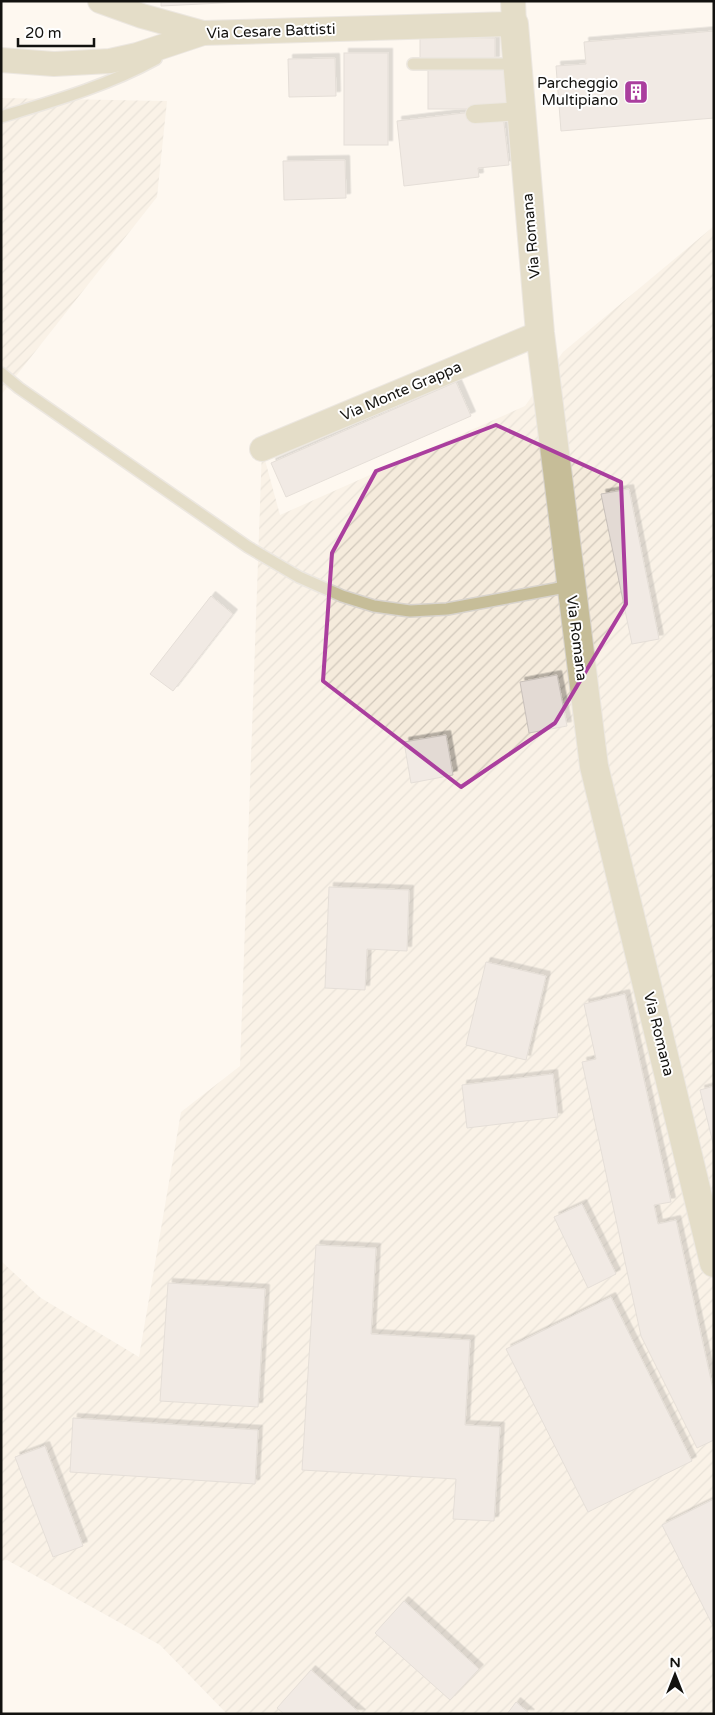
<svg xmlns="http://www.w3.org/2000/svg" width="715" height="1715" viewBox="0 0 715 1715" font-family="'Varela Round',sans-serif">
	<defs>
		<pattern id="industrial-furrows" width="10" height="10" patternUnits="userSpaceOnUse" patternTransform="scale(1.25)"><rect width="10" height="10" fill="#f5ebdc"/><path d="M-1 1l2-2M0 10L10 0M9 11l2-2" fill="none" stroke="#d1c8bc"/></pattern>
		<filter id="shadow"><feDropShadow dx="4.5" dy="-4.5" stdDeviation="0" flood-color="#0004"/></filter>
	</defs>
	<rect width="100%" height="100%" fill="#fef8f0"/>
	<g fill="url(#industrial-furrows)">
		<path d="M1,98L167,101L157,197L1,395Z"/>
		<path d="M714,226V1714H227L160,1645L7,1560L1,1561V1261L41,1298L139,1357L181,1112L240,1066L262,449L280,515L525,406L563,352Z"/>
	</g>
	<g fill="#e3dad4" stroke="#c8c0ba" filter="url(#shadow)">
		<path d="M161,1H262L161,6Z"/>
		<path d="M714,31V118L561,131L556,66L586,64L584,42Z"/>
		<path d="M420,37L495,38V61H420Z"/>
		<rect x="344" y="53" width="44" height="92"/>
		<path d="M335,58L336,96L289,97L288,59Z"/>
		<rect x="428" y="67" width="81" height="42"/>
		<path d="M472,112L503,115L509,165L478,168L479,177L404,186L397,121Z"/>
		<path d="M345,160L346,198L284,200L283,161Z"/>
		<path d="M456,382L471,416L286,497L271,463Z"/>
		<path d="M629,489L659,639L632,644L601,494Z"/>
		<path d="M211,596L233,614L173,691L150,674Z"/>
		<path d="M557,675L567,726L529,733L520,682Z"/>
		<path d="M446,735L453,775L411,783L404,742Z"/>
		<path d="M329,887L409,890L407,951L367,949L365,990L325,988Z"/>
		<path d="M486,962L546,976L526,1060L466,1045Z"/>
		<path d="M625,994L671,1202L654,1205L658,1224L676,1220L714,1394V1440L697,1448L641,1336L582,1062L596,1059L584,1004Z"/>
		<path d="M553,1074L558,1117L467,1128L462,1085Z"/>
		<path d="M714,1086V1147L700,1090Z"/>
		<path d="M582,1204L616,1274L588,1288L554,1217Z"/>
		<path d="M316,1245L376,1248L371,1334L470,1340L465,1425L500,1427L494,1521L453,1519L456,1479L302,1470Z"/>
		<path d="M168,1283L265,1289L258,1407L160,1401Z"/>
		<path d="M611,1297L692,1461L588,1512L506,1349Z"/>
		<path d="M73,1418L258,1430L255,1484L70,1472Z"/>
		<path d="M45,1446L83,1546L53,1557L15,1457Z"/>
		<path d="M714,1499V1628L662,1525Z"/>
		<path d="M404,1601L479,1669L450,1700L375,1633Z"/>
		<path d="M311,1670L361,1714H284L277,1708Z"/>
		<path d="M516,1702L530,1714H507Z"/>
	</g>
	<g fill="none" stroke-linecap="round" stroke-linejoin="round">
		<defs>
			<g id="service">
				<path d="M413,64H517"/>
				<path d="M1,117C54,101 107,86 156,59"/>
				<path d="M1,373L19,388L248,547L299,577L342,596L374,606L410,611L447,609L571,586"/>
			</g>
			<path id="pedestrian" d="M475,114L521,111"/>
			<g id="minor">
				<path d="M100,1L142,16L203,33"/>
				<path d="M1,60L54,64L110,61L137,55L203,33L514,24L513,1"/>
				<path d="M262,449L540,333"/>
			</g>
			<path id="tertiary" d="M514,24L540,333L594,766L714,1263"/>
		</defs>
		<use href="#service" stroke="#d8d3cc" stroke-width="14"/>
		<use href="#pedestrian" stroke="#d8d3cc" stroke-width="20"/>
		<use href="#minor" stroke="#d8d3cc" stroke-width="26"/>
		<use href="#tertiary" stroke="#d8d3cc" stroke-width="30"/>
		<use href="#service" stroke="#c6bd98" stroke-width="11"/>
		<use href="#pedestrian" stroke="#c6bd98" stroke-width="18"/>
		<use href="#minor" stroke="#c6bd98" stroke-width="24"/>
		<use href="#tertiary" stroke="#c6bd98" stroke-width="28"/>
	</g>
	<path d="M0 0H715V1715H0ZM496,425L621,482L626,604L555,723L461,787L323,681L332,553L376,471Z" fill="#fef8f0" fill-opacity=".55" fill-rule="evenodd"/>
	<path fill="none" stroke="#aa3e9e" stroke-width="4" stroke-linejoin="round" d="M496,425L621,482L626,604L555,723L461,787L323,681L332,553L376,471Z"/>
	<defs>
		<symbol id="building-square" viewBox="-11 -11 22 22"><rect x="-9" y="-9" width="18" height="18" rx="4" fill="#aa3e9e" stroke="#fff"/><path d="M-4-6H4V6H1V3H-1V6H-4ZM-2.5-4.3h1.7v1.8h-1.7ZM.8-4.3h1.7v1.8H.8ZM-2.5-1h1.7V.8h-1.7ZM.8-1h1.7V.8H.8Z" fill="#fff"/></symbol>
	</defs>
	<g fill-rule="evenodd">
		<use href="#building-square" x="622" y="78" width="28" height="28"/>
	</g>
	<g text-anchor="middle" stroke-width="4" stroke-linejoin="round" paint-order="stroke">
		<g font-size="15" fill="#13120f" stroke="#fff">
			<text transform="translate(271 31) rotate(-2)" y="5">Via Cesare Battisti</text>
			<text transform="translate(531 236) rotate(-95)" y="5">Via Romana</text>
			<text transform="translate(401 391) rotate(-23)" y="5">Via Monte Grappa</text>
			<text transform="translate(577 638) rotate(83)" y="5">Via Romana</text>
			<text transform="translate(659 1034) rotate(76)" y="5">Via Romana</text>
		</g>
		<g font-size="15" fill="#13120f" stroke="#fff" text-anchor="end">
			<text x="618" y="88">Parcheggio<tspan x="618" dy="17">Multipiano</tspan></text>
		</g>
	</g>
	<rect width="715" height="1715" fill="none" stroke="#13120f" stroke-width="5"/>
	<g transform="translate(675 1675)" stroke="#ffffff" stroke-width="4" paint-order="stroke">
	<path d="M0-4L9 19L0 12L-9 19Z" fill="#13120f"/>
	<text y="-8" font-size="14" font-weight="bold" text-anchor="middle" fill="#13120f">N</text>
	</g>
	<path d="M18 38v8h76v-8" fill="none" stroke="#13120f" stroke-width="2.5"/>
	<text x="25" y="38" font-size="15" fill="#13120f" stroke="#ffffff" stroke-width="4" paint-order="stroke">20 m</text>
</svg>
